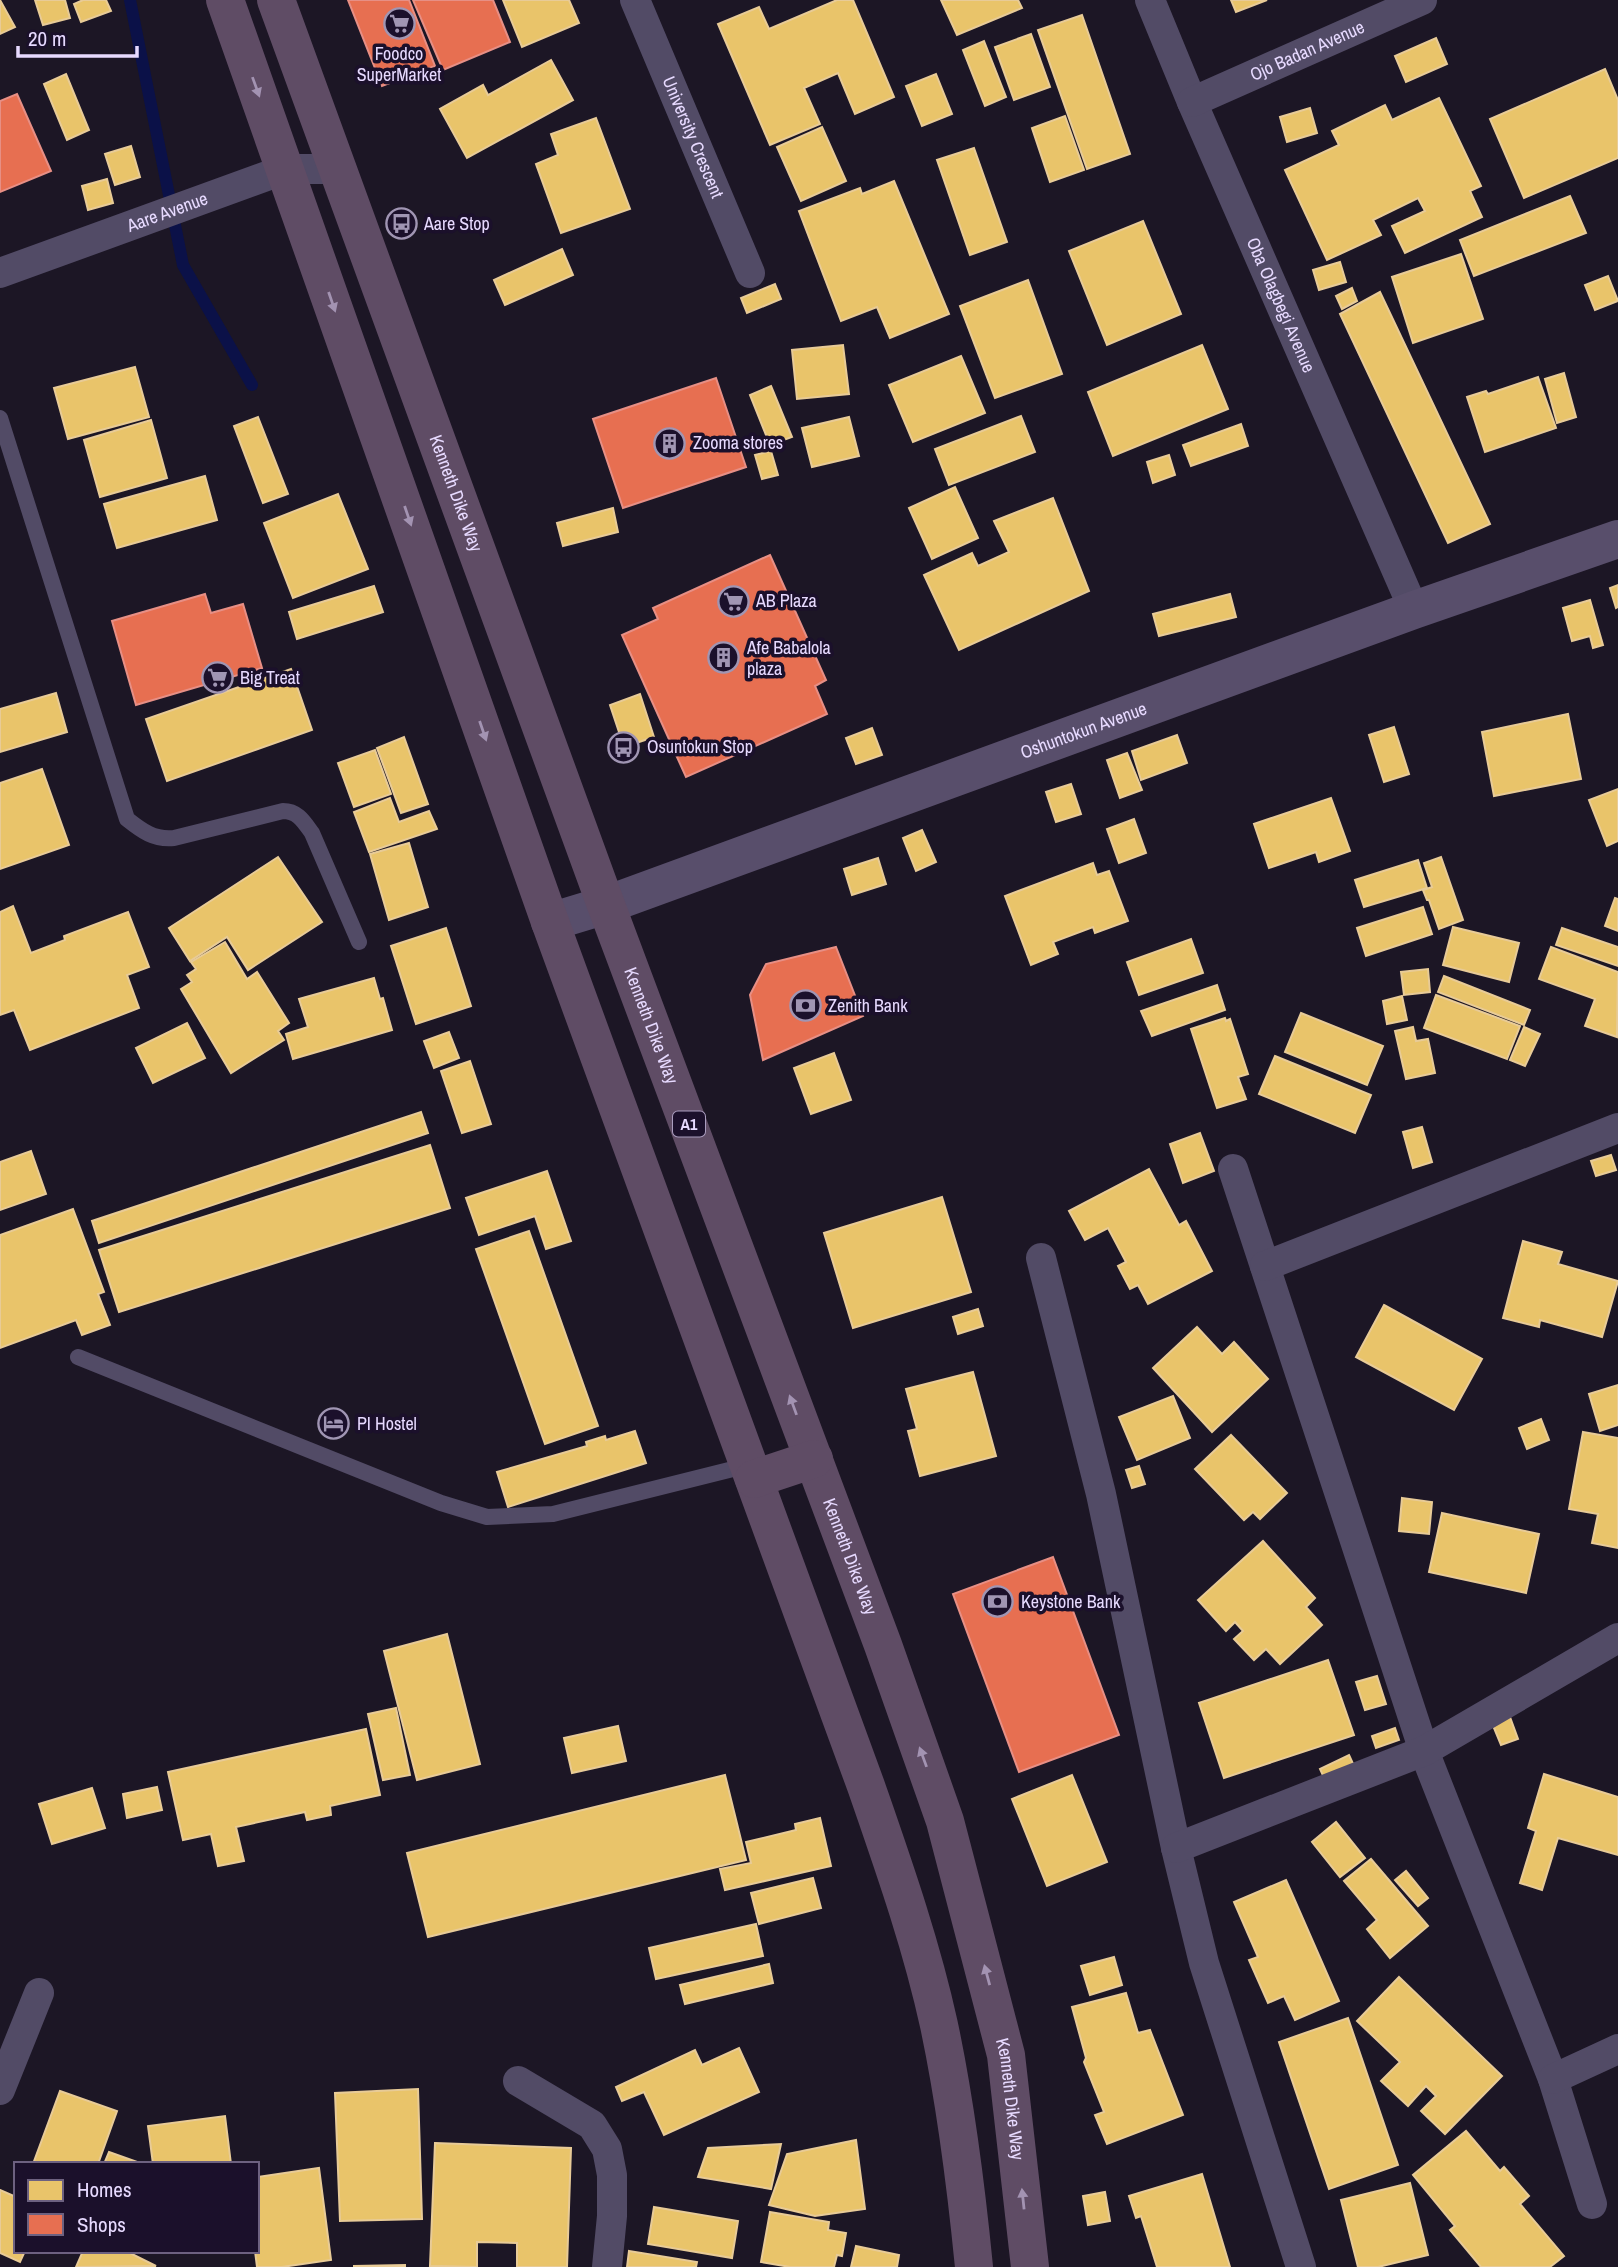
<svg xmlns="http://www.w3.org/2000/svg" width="1618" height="2267" viewBox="0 0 1618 2267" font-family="'Archivo Narrow',sans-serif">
	<rect width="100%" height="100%" fill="#1c1625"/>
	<g fill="#e9c46a" stroke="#e8cb97" stroke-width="2">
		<path d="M0,0L15,27L0,34Z"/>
		<path d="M35,0H65L70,18L43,25Z"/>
		<path d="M83,0H106L111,11L81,22L74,4Z"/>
		<path d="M503,0H569L579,23L522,47Z"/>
		<path d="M837,0H853L894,97L855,114L838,73L804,88L820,124L770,145L718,24L759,7L769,29Z"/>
		<path d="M941,0H1018L1022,8L957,35Z"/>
		<path d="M1231,0H1267L1236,12Z"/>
		<path d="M1082,15L1130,154L1087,169L1038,30Z"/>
		<path d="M1031,34L1050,87L1014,100L995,47Z"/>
		<path d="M1436,38L1447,64L1406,82L1395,56Z"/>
		<path d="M984,41L1006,97L985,106L963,50Z"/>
		<path d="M551,60L573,100L467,158L440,109L483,85L488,95Z"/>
		<path d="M1605,69L1618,100V158L1524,198L1490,119Z"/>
		<path d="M66,74L89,130L67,140L44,84Z"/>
		<path d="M936,74L952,114L922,126L906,86Z"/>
		<path d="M1439,98L1481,186L1470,191L1482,217L1405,253L1392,226L1425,211L1418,198L1373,220L1381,235L1327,260L1285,170L1339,145L1332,131L1385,105L1392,120Z"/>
		<path d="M1310,108L1317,133L1287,142L1280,117Z"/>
		<path d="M1065,116L1084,170L1050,182L1032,128Z"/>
		<path d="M596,118L630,209L561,233L536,164L558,155L551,134Z"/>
		<path d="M822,127L846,181L801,201L777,147Z"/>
		<path d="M131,146L140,177L115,185L105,154Z"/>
		<path d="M974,148L1007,242L970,255L937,160Z"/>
		<path d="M107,179L113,203L88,210L82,186Z"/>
		<path d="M894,181L949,314L890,338L877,307L841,321L799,211L860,188L862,194Z"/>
		<path d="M1570,196L1586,233L1474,276L1460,240Z"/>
		<path d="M1143,221L1181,314L1107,345L1069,251Z"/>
		<path d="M562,249L573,275L505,305L494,280Z"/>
		<path d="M1461,254L1483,319L1413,343L1392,277Z"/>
		<path d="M1340,262L1346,282L1319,290L1313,270Z"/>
		<path d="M1608,276L1618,301L1595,310L1585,285Z"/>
		<path d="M1028,280L1062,374L995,398L960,306Z"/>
		<path d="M775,284L781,299L747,313L741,298Z"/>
		<path d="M1352,288L1357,301L1342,309L1336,296Z"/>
		<path d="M1380,292L1490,524L1448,543L1340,314Z"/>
		<path d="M843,345L849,394L797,399L792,350Z"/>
		<path d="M1202,345L1228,409L1113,456L1088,392Z"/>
		<path d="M961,356L985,413L913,442L889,385Z"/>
		<path d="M135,367L149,417L68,439L54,388Z"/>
		<path d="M1564,373L1576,417L1557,423L1545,379Z"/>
		<path d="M1538,377L1556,428L1485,452L1467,397L1486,391L1488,394Z"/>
		<path d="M771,386L792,437L770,445L750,395Z"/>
		<path d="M1021,416L1035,452L949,485L935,449Z"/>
		<path d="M258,417L288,494L263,503L234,426Z"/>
		<path d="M849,417L859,456L812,467L802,428Z"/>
		<path d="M151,420L167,478L100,497L84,440Z"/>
		<path d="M1241,424L1248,446L1191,466L1183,445Z"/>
		<path d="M771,451L778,475L762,479L755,455Z"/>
		<path d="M1169,455L1175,475L1153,483L1147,462Z"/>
		<path d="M205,476L217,520L117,548L104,504Z"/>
		<path d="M955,487L978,538L932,559L909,508Z"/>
		<path d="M338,494L368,569L293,598L264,523Z"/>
		<path d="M1053,498L1089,591L959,650L924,575L972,553L978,566L1009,552L994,521Z"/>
		<path d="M613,508L618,532L563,546L557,523Z"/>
		<path d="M1618,585V607L1616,608L1610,588Z"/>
		<path d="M374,586L383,612L297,639L289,612Z"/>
		<path d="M1230,594L1236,617L1159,636L1153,614Z"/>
		<path d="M1590,600L1603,645L1593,648L1590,636L1572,641L1563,608Z"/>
		<path d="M291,669L312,730L167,781L146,719Z"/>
		<path d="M56,693L67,732L0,752V709Z"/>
		<path d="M640,694L654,737L624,747L610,705Z"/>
		<path d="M1568,714L1581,779L1494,796L1482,732Z"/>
		<path d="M1394,727L1409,774L1384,782L1369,735Z"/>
		<path d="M872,728L882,755L856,764L846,738Z"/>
		<path d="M1177,735L1187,763L1141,780L1132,751Z"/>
		<path d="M404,737L428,804L401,813L377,748Z"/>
		<path d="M375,750L391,794L354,807L338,763Z"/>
		<path d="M1127,753L1142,790L1120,798L1107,760Z"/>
		<path d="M42,769L69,845L0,869V783Z"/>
		<path d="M1071,784L1081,814L1056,822L1046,792Z"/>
		<path d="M1618,789V841L1607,846L1589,800Z"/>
		<path d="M390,798L399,822L429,811L437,829L369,852L354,812Z"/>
		<path d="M1331,798L1350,851L1319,862L1316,852L1269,868L1254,824Z"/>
		<path d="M1134,819L1146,853L1119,863L1107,829Z"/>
		<path d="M922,830L936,862L916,871L903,838Z"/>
		<path d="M409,843L428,907L389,920L370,854Z"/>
		<path d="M278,857L322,922L248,970L227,937L190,961L169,928Z"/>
		<path d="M1441,857L1463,920L1439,929L1429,900H1427L1423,890L1432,887L1424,863Z"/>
		<path d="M878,858L886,884L852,895L844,869Z"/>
		<path d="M1418,860L1427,888L1364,907L1355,880Z"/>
		<path d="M1093,863L1097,875L1109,871L1128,921L1095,933L1093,927L1053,942L1058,954L1031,965L1005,896Z"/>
		<path d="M1615,898L1618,899V931L1605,926Z"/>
		<path d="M13,906L31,953L65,940L64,936L128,912L149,967L127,975L139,1008L30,1050L14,1010L0,1015V912Z"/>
		<path d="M1423,907L1432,934L1366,956L1357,928Z"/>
		<path d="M1453,927L1519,943L1509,982L1443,965Z"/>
		<path d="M446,928L471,1006L416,1024L391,946Z"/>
		<path d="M1562,928L1618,947V966L1556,945Z"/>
		<path d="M1191,939L1203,973L1139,995L1127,962Z"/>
		<path d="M225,942L247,979L257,972L289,1023L278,1031L284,1040L231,1073L181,989L192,982L187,975L196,969L191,962Z"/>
		<path d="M1551,947L1618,972L1617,1037L1585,1026L1595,999L1539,979Z"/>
		<path d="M1428,969L1430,992L1404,995L1401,972Z"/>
		<path d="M1444,976L1530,1010L1524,1025L1438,992Z"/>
		<path d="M374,978L380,999L383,998L392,1030L293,1059L286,1034L308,1027L299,999Z"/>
		<path d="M1217,985L1225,1010L1152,1036L1141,1011Z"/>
		<path d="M1436,995L1520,1026L1507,1059L1424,1028Z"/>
		<path d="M1402,996L1407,1020L1387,1024L1383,1001Z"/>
		<path d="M1301,1013L1383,1046L1367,1085L1285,1052Z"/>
		<path d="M1225,1018L1226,1021L1230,1019L1248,1074L1238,1077L1246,1099L1217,1108L1191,1029Z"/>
		<path d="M187,1023L205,1058L153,1083L136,1048Z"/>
		<path d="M1413,1027L1416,1041L1428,1039L1435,1073L1406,1079L1395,1031Z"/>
		<path d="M1524,1027L1540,1034L1525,1066L1510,1060Z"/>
		<path d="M449,1032L459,1058L434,1068L424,1041Z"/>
		<path d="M834,1053L851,1100L811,1114L794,1068Z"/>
		<path d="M1275,1056L1371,1095L1355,1133L1259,1094Z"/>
		<path d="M470,1061L491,1124L462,1133L441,1071Z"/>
		<path d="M421,1112L428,1133L99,1243L92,1221Z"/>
		<path d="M1422,1127L1432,1162L1413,1168L1403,1132Z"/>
		<path d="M1200,1133L1214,1171L1183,1183L1170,1144Z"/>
		<path d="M430,1145L450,1208L119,1312L99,1250Z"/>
		<path d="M31,1151L46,1194L0,1210V1162Z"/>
		<path d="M1611,1155L1616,1170L1596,1176L1591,1161Z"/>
		<path d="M1149,1169L1179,1225L1186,1221L1212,1271L1148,1304L1138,1285L1130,1289L1118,1266L1126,1262L1108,1228L1085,1240L1069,1211Z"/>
		<path d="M547,1171L571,1241L546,1249L535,1216L479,1235L466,1198Z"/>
		<path d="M942,1197L971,1292L853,1328L824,1233Z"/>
		<path d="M73,1209L104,1292L98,1294L110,1325L82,1335L76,1320L0,1348V1235Z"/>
		<path d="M529,1231L598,1426L545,1444L476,1249Z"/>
		<path d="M1523,1241L1562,1252L1558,1264L1618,1281L1602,1337L1540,1320L1539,1327L1503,1318Z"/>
		<path d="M1384,1305L1482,1359L1454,1410L1356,1357Z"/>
		<path d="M978,1309L983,1326L958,1334L953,1317Z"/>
		<path d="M1197,1327L1222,1354L1234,1342L1268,1379L1212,1432L1153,1368Z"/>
		<path d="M973,1372L996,1456L920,1476L908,1431L917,1429L906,1389Z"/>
		<path d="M1618,1385V1425L1600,1431L1589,1394Z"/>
		<path d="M1173,1396L1190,1438L1137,1460L1119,1417Z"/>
		<path d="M1541,1419L1549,1440L1527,1449L1519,1428Z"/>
		<path d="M635,1431L646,1463L508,1507L497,1472L587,1446L586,1442L605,1436L606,1440Z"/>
		<path d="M1583,1432L1618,1438V1548L1592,1543L1598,1514L1569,1509Z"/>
		<path d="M1231,1435L1287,1493L1260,1519L1253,1512L1244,1520L1195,1469Z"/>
		<path d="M1139,1466L1145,1484L1132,1488L1126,1470Z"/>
		<path d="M1402,1498L1432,1502L1429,1534L1399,1531Z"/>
		<path d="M1442,1513L1539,1534L1526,1593L1429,1572Z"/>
		<path d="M1263,1541L1315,1598L1306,1607L1322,1625L1280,1664L1266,1649L1254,1660L1234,1639L1243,1631L1235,1622L1226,1631L1198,1600Z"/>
		<path d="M447,1634L480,1764L417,1780L384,1651Z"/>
		<path d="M1328,1660L1354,1735L1224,1778L1199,1703Z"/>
		<path d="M1377,1676L1386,1704L1365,1710L1356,1682Z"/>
		<path d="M396,1708L410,1775L383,1780L368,1714Z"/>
		<path d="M1510,1717L1518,1739L1501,1745L1492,1723Z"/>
		<path d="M618,1726L626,1761L572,1773L564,1738Z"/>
		<path d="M1395,1728L1399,1740L1376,1748L1372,1736Z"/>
		<path d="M366,1729L380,1795L330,1806L331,1815L307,1820L305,1812L236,1827L244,1861L218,1866L211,1834L183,1840L168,1772Z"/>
		<path d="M1349,1755L1355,1768L1326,1782L1320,1769Z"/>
		<path d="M1544,1774L1618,1797V1855L1558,1838L1542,1890L1520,1883L1536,1831L1528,1828Z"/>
		<path d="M725,1775L746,1860L428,1937L407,1853Z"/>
		<path d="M1072,1775L1107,1862L1047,1886L1012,1799Z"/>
		<path d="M157,1787L162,1810L127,1818L123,1794Z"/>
		<path d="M92,1788L105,1828L52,1844L39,1804Z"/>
		<path d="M820,1818L831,1866L725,1890L720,1869L751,1863L746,1842L796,1830L795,1824Z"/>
		<path d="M1336,1822L1365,1858L1340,1877L1312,1842Z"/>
		<path d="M1371,1859L1428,1926L1390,1958L1367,1929L1377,1920L1344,1881Z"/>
		<path d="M1406,1871L1428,1898L1418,1906L1395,1880Z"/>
		<path d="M813,1878L821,1908L759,1924L751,1893Z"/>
		<path d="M1286,1880L1339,2001L1295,2020L1284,1996L1268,2003L1249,1960L1258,1957L1234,1902Z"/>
		<path d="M756,1924L763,1956L656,1979L649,1948Z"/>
		<path d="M1114,1957L1122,1985L1090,1995L1081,1966Z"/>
		<path d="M769,1964L773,1983L685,2004L680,1985Z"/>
		<path d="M1399,1977L1502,2076L1445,2134L1421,2111L1436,2096L1426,2086L1408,2106L1381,2081L1400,2062L1357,2021Z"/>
		<path d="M1126,1993L1138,2033L1150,2030L1183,2115L1107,2144L1095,2115L1104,2112L1084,2062L1086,2058L1072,2007Z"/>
		<path d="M1348,2018L1398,2165L1329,2189L1279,2042Z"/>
		<path d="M739,2048L759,2092L664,2135L644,2092L622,2101L616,2087L695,2050L702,2065Z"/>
		<path d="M418,2089L422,2219L340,2221L335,2093Z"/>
		<path d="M60,2091L117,2111L98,2164H33Z"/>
		<path d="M225,2116L231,2164H153L148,2126Z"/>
		<path d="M1466,2131L1500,2171L1504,2167L1529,2196L1520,2204L1564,2256L1550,2267H1481L1450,2230L1455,2226L1413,2175Z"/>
		<path d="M856,2140L865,2209L815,2216L769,2205L787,2154Z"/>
		<path d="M435,2143L571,2148L567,2267H517V2243L477,2242V2267L430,2266Z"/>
		<path d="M781,2144L771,2189L698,2177L708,2148Z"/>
		<path d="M109,2152L140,2163V2164H104Z"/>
		<path d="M319,2168L331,2260L282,2267H257L255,2251H257V2177Z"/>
		<path d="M1202,2174L1230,2267H1157L1141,2216L1136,2218L1129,2196Z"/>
		<path d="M1410,2183L1428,2255L1378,2267H1358L1341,2200Z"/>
		<path d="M0,2190L16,2197V2251H25L20,2262L0,2253Z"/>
		<path d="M1105,2192L1110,2221L1088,2225L1083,2196Z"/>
		<path d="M654,2207L738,2221L732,2258L648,2244Z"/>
		<path d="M770,2212L829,2222L828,2230L846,2233L842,2256L837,2255L834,2267H790L761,2262Z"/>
		<path d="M856,2246L899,2255L897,2267H851Z"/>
		<path d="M83,2251H126L156,2266L76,2267Z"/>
		<path d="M629,2251L697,2262L696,2267H627Z"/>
		<path d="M405,2265V2267H354V2266Z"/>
	</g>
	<g fill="#e76f51" stroke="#e78f85" stroke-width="2">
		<path d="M348,0H409L435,66L382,86Z"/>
		<path d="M413,0H493L510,42L443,70Z"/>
		<path d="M17,94L51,171L0,192V101Z"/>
		<path d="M716,378L746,467L623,508L593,419Z"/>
		<path d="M770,555L826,680L815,686L827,714L686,777L622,635L658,619L653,608Z"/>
		<path d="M205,594L211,613L243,604L262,668L136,705L112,621Z"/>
		<path d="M836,947L863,1016L763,1060L750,995L766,964Z"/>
		<path d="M1053,1557L1119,1735L1019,1772L953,1594Z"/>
	</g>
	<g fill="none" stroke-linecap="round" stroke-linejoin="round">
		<path stroke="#0b1148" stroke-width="12" d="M130,0L183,265L252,385"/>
		<g stroke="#524b66" stroke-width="16">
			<path d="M0,418L127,819C142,831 154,840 174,838L283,811C298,811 304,822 312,833L359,942"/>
			<path d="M78,1357L441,1503L487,1517L553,1514L749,1465"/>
		</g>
		<g stroke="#524b66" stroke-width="30">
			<path id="s1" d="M635,0L750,273"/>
			<path id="s2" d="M1150,0L1192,102L1414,610"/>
			<path id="s3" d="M1192,102L1422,0"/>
			<path id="s4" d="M0,273L286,169H338"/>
			<path d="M1233,1169L1424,1751L1553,2079L1592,2204"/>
			<path d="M1041,1258L1101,1494L1176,1848L1204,1963L1301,2267"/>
			<path d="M1265,1266L1618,1128"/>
			<path d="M1176,1848L1424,1751L1618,1638"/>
			<path d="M1553,2079L1618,2049"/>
			<path d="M518,2081L592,2125L607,2149L612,2175V2216L607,2267"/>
			<path d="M0,2090L39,1993"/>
		</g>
		<path stroke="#584e6b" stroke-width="38" id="s5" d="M550,922L606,905L1414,610L1618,539"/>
		<g stroke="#5f4c65" stroke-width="38">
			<path d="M225,0L550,922L866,1786C893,1864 921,1943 939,2025C956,2105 966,2186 974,2267"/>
			<path id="s6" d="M276,0L606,905L883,1645L945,1821L1006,2055L1030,2267"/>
			<path d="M754,1479L814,1459"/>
		</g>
	</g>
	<defs><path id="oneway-solid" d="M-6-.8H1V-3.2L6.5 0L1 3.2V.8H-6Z" transform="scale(1.75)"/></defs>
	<g fill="#a393b2">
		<use href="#oneway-solid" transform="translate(256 87) rotate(70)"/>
		<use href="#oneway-solid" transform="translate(332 302) rotate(71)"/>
		<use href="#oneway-solid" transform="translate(408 516) rotate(71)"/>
		<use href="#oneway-solid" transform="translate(483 731) rotate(71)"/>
		<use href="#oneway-solid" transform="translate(793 1405) rotate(-110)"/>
		<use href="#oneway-solid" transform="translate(923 1757) rotate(-110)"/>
		<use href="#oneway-solid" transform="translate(987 1975) rotate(-105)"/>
		<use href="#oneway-solid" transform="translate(1023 2199) rotate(-96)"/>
	</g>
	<defs>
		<symbol id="supermarket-ring" viewBox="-11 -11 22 22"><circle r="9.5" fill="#1b102b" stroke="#a095b3" stroke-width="1.5"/><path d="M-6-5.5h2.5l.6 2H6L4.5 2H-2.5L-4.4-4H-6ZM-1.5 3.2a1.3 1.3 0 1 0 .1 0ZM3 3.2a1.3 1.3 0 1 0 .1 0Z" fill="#a095b3"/></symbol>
		<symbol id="bus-ring" viewBox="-11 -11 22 22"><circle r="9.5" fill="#1b102b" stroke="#a095b3" stroke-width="1.5"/><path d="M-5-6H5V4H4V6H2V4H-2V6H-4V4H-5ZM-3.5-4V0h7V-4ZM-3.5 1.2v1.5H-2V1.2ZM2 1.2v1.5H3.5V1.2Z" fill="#a095b3"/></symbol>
		<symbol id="building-ring" viewBox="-11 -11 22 22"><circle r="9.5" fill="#1b102b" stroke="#a095b3" stroke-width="1.5"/><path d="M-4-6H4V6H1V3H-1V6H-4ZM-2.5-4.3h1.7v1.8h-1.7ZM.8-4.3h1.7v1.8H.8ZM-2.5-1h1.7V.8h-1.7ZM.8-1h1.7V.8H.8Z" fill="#a095b3"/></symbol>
		<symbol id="bank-ring" viewBox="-11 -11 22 22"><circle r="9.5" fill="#1b102b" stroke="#a095b3" stroke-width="1.5"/><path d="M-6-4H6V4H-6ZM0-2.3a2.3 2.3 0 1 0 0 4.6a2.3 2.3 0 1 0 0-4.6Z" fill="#a095b3"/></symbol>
		<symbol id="hotel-ring" viewBox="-11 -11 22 22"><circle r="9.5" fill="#1b102b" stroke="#a095b3" stroke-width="1.5"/><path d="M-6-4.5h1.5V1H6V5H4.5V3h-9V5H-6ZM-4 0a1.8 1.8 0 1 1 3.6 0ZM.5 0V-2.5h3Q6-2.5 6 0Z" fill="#a095b3"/></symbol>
	</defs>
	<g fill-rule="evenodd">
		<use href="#supermarket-ring" x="382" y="6" width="35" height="35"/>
		<use href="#bus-ring" x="384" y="206" width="35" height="35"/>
		<use href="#building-ring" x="652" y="426" width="35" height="35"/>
		<use href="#supermarket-ring" x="716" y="584" width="35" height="35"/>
		<use href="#building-ring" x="706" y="640" width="35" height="35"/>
		<use href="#supermarket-ring" x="200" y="660" width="35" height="35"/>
		<use href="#bus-ring" x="606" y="730" width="35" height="35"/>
		<use href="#bank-ring" x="788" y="988" width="35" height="35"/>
		<use href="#hotel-ring" x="316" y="1406" width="35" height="35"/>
		<use href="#bank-ring" x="980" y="1584" width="35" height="35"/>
	</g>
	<g text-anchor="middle" stroke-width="7" stroke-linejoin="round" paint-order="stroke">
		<rect fill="#1b102b" stroke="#aa9dbf" stroke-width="2" x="673" y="1111.5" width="32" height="25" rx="5"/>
		<g font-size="16" font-weight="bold" fill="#e7daff">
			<text x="689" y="1130">A1</text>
		</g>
		<g font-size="18" fill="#e7daff" stroke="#1b102b">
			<text dy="6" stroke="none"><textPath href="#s3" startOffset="126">Ojo Badan Avenue</textPath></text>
			<text dy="6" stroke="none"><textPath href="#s1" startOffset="149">University Crescent</textPath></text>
			<text dy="6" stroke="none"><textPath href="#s4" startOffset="178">Aare Avenue</textPath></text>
			<text dy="6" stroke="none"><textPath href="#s2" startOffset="332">Oba Olagbegi Avenue</textPath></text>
			<text dy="6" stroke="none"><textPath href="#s6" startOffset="525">Kenneth Dike Way</textPath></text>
			<text dy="6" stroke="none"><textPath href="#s5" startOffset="567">Oshuntokun Avenue</textPath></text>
			<text dy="6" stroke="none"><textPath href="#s6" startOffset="1092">Kenneth Dike Way</textPath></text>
			<text dy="6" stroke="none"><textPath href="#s6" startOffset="1659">Kenneth Dike Way</textPath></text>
			<text dy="6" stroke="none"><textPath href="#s6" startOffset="2226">Kenneth Dike Way</textPath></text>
		</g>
		<g font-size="18" fill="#e7daff" stroke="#1b102b" text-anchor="start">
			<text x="399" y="60" text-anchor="middle">Foodco<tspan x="399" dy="21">SuperMarket</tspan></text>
			<text x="424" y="230">Aare Stop</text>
			<text x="693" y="449">Zooma stores</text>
			<text x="756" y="607">AB Plaza</text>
			<text x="747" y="654">Afe Babalola<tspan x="747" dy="21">plaza</tspan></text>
			<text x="240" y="684">Big Treat</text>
			<text x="647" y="753">Osuntokun Stop</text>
			<text x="828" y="1012">Zenith Bank</text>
			<text x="357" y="1430">PI Hostel</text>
			<text x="1021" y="1608">Keystone Bank</text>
		</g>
	</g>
	<rect x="14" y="2162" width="245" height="91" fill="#1b102b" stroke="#6d6180" stroke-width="2"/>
	<rect x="28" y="2180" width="35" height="21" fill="#e9c46a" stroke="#6d6180" stroke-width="2"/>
	<text x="77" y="2197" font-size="21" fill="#e7daff">Homes</text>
	<rect x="28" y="2214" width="35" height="21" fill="#e76f51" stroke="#6d6180" stroke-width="2"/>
	<text x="77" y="2232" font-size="21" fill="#e7daff">Shops</text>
	<path d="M18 46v10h119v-10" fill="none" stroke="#e7daff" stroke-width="3.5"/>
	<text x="28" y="46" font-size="21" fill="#e7daff" stroke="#1b102b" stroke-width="5" paint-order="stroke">20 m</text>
</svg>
